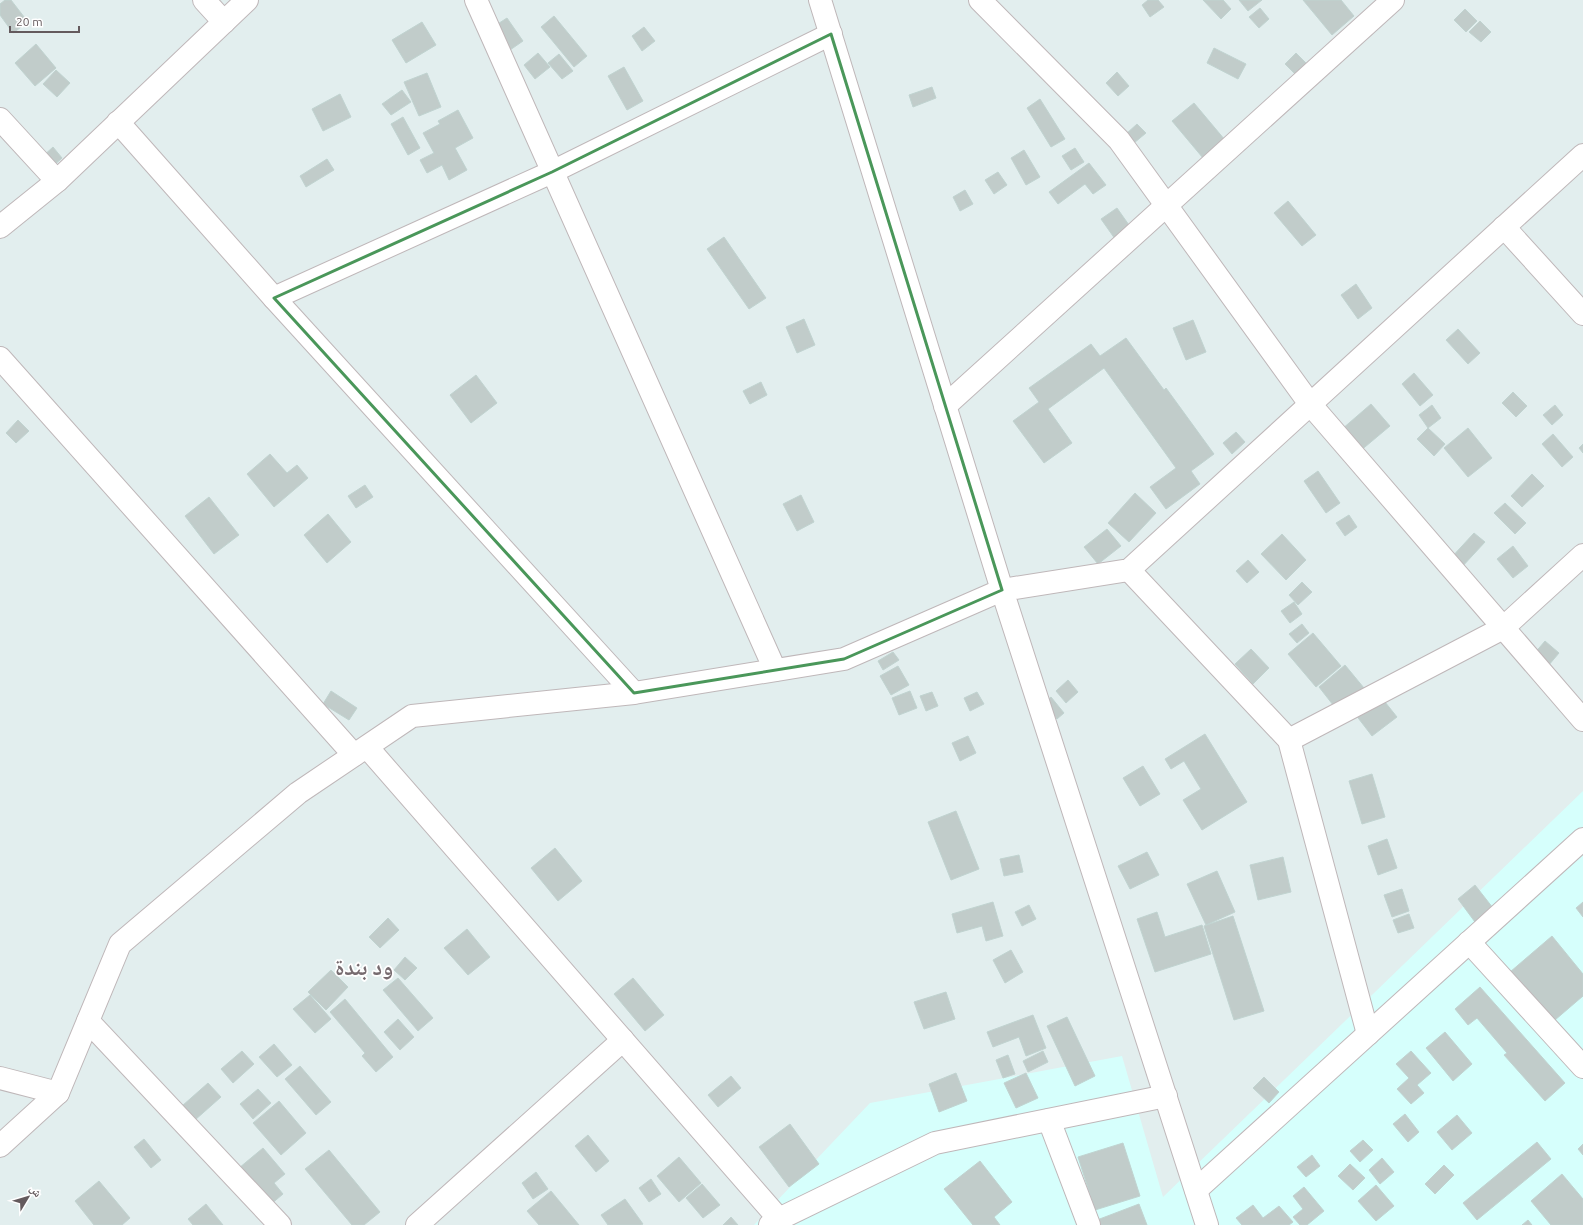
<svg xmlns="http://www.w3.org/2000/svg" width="1583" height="1225" viewBox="0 0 1583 1225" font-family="Ubuntu,'Noto Naskh Arabic',sans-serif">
	<rect width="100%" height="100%" fill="#e2eeee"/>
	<path fill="#d6fffc" d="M1583,791V1225H754L870,1103L1122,1056L1163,1197Z"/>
	<g fill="#c1ccca" stroke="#c0d3d0">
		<path d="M5,0H11L28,22L13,33L0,15V4Z"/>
		<path d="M1148,0H1158L1164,7L1150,17L1142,5Z"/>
		<path d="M1203,0H1223L1231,9L1221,19Z"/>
		<path d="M1239,0H1262L1248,11Z"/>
		<path d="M1303,0H1341L1354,16L1332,35Z"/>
		<path d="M1260,8L1269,19L1259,28L1249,17Z"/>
		<path d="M1465,9L1477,21L1466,32L1454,20Z"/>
		<path d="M554,16L587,56L574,67L541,27Z"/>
		<path d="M507,18L523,41L510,50L493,27Z"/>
		<path d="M1480,21L1491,32L1481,42L1469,32Z"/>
		<path d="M422,22L436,45L406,63L392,40Z"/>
		<path d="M644,27L655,41L642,51L632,36Z"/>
		<path d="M36,44L56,68L35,86L15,63Z"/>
		<path d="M1214,48L1246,64L1238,79L1207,63Z"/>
		<path d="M538,53L550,67L535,79L524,65Z"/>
		<path d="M1296,53L1311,68L1300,79L1285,64Z"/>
		<path d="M559,54L573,71L562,79L548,63Z"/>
		<path d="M624,67L643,101L627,110L608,76Z"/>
		<path d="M56,70L70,83L57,97L43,84Z"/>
		<path d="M1117,72L1129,86L1118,96L1106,83Z"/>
		<path d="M427,73L441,107L419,116L404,82Z"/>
		<path d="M932,87L936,98L913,107L909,95Z"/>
		<path d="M402,90L411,102L391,115L382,104Z"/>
		<path d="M340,94L351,117L323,131L312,109Z"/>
		<path d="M1040,99L1065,139L1051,147L1027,108Z"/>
		<path d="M1194,103L1230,146L1208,164L1172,121Z"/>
		<path d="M458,110L473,138L455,148L467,170L449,180L442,165L427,173L420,160L434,153L423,133L440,124L438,121Z"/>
		<path d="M403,117L420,148L408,155L391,124Z"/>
		<path d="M1137,124L1146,133L1134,143L1126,134Z"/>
		<path d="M53,147L62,158L51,168L42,157Z"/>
		<path d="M1075,148L1084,162L1071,170L1062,156Z"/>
		<path d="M1024,150L1040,177L1026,185L1011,158Z"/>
		<path d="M327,159L334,170L306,187L300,176Z"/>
		<path d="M1089,163L1106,185L1093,194L1085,184L1058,204L1049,192Z"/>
		<path d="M998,172L1007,185L994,194L985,180Z"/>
		<path d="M965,190L973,204L960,211L953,197Z"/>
		<path d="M1288,201L1316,235L1302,246L1274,213Z"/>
		<path d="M1117,208L1136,235L1120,246L1101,219Z"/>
		<path d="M724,237L766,298L749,309L707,249Z"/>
		<path d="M1356,284L1372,308L1358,319L1341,295Z"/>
		<path d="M804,319L815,345L797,353L786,327Z"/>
		<path d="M1193,320L1206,352L1186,360L1173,328Z"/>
		<path d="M1458,329L1480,353L1468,364L1446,340Z"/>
		<path d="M1126,338L1164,390L1166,388L1214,454L1191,471L1200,484L1166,509L1150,487L1176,468L1104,368L1048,409L1072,443L1044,463L1013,421L1039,402L1029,388L1091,344L1100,356Z"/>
		<path d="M1414,373L1433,395L1420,406L1402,384Z"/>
		<path d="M476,375L497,403L471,423L450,395Z"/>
		<path d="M761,382L767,395L750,404L743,391Z"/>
		<path d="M1513,392L1527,406L1516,417L1502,403Z"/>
		<path d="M1371,404L1390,426L1353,457L1334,436Z"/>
		<path d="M1432,405L1441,418L1428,428L1419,415Z"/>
		<path d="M1555,405L1563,415L1552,425L1543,415Z"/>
		<path d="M18,420L29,431L16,443L6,433Z"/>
		<path d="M1428,428L1445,444L1434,456L1417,439Z"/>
		<path d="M1468,428L1492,458L1468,477L1444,448Z"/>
		<path d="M1236,432L1245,442L1232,454L1223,443Z"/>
		<path d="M1553,434L1573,457L1562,467L1542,444Z"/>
		<path d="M1583,444V453L1579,448Z"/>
		<path d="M270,454L287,473L297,465L308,478L274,507L247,474Z"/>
		<path d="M1318,471L1340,503L1326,513L1304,481Z"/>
		<path d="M1532,474L1544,486L1522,507L1511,496Z"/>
		<path d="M365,485L373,497L356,508L348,496Z"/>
		<path d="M1135,493L1156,513L1129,542L1108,523Z"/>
		<path d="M801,495L814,522L797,531L783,504Z"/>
		<path d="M209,497L239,535L214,554L185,516Z"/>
		<path d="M1505,503L1526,523L1515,534L1494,513Z"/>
		<path d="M328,514L351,542L327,563L304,535Z"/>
		<path d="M1349,515L1357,527L1345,536L1336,523Z"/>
		<path d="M1107,529L1121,546L1098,564L1084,547Z"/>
		<path d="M1474,533L1485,542L1460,569L1450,559Z"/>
		<path d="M1282,534L1306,560L1286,580L1261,554Z"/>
		<path d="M1513,546L1528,566L1513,578L1497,559Z"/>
		<path d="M1248,560L1259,572L1247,583L1236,571Z"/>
		<path d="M1302,582L1312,592L1298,605L1289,595Z"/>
		<path d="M1294,602L1302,614L1290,623L1281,611Z"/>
		<path d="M1302,624L1309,633L1297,643L1289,634Z"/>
		<path d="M1313,633L1341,666L1316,687L1288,654Z"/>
		<path d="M1545,641L1559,653L1548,666L1534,654Z"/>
		<path d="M1251,649L1269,668L1253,684L1235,664Z"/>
		<path d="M893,652L899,660L883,670L878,661Z"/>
		<path d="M1345,665L1364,688L1337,710L1319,687Z"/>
		<path d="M898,666L909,685L891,695L880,676Z"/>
		<path d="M1068,680L1078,692L1066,703L1056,691Z"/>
		<path d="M331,691L357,708L349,720L323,704Z"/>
		<path d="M910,691L917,708L899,715L892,698Z"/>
		<path d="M932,692L938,706L926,711L920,696Z"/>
		<path d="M977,692L984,704L970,711L964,698Z"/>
		<path d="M1377,692L1397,717L1372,736L1352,710Z"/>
		<path d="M1051,697L1064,713L1057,719L1044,703Z"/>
		<path d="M1205,734L1247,802L1202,830L1183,800L1201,789L1184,761L1171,769L1165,759Z"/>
		<path d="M968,736L976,753L960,761L952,743Z"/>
		<path d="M1143,766L1160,794L1140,806L1123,778Z"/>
		<path d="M1372,774L1385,817L1362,824L1349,781Z"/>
		<path d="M956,811L979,869L951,880L928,822Z"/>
		<path d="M1387,839L1397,868L1378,875L1368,846Z"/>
		<path d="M555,848L582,881L558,901L531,868Z"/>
		<path d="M1147,852L1159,875L1130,889L1118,866Z"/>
		<path d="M1019,855L1023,872L1004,876L1000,859Z"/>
		<path d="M1283,857L1291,892L1258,900L1250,865Z"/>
		<path d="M1217,871L1235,912L1206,925L1187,884Z"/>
		<path d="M1475,885L1493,908L1475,922L1458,899Z"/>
		<path d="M1402,889L1409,911L1392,917L1384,895Z"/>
		<path d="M993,902L1003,936L986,941L982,926L957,933L952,914Z"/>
		<path d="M1583,902V917L1576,908Z"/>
		<path d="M1029,905L1036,919L1022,926L1015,912Z"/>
		<path d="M1157,912L1165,937L1202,925L1211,954L1155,972L1137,919Z"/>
		<path d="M1409,914L1414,928L1398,933L1393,920Z"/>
		<path d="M1233,916L1264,1011L1234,1020L1204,926Z"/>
		<path d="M388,918L399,930L380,948L369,937Z"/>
		<path d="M467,929L490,957L468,975L444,948Z"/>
		<path d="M1552,936L1583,974V996L1548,1026L1510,972Z"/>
		<path d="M1011,950L1023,972L1005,983L993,960Z"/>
		<path d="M405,957L417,968L405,980L394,970Z"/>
		<path d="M331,970L348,987L326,1010L308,992Z"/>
		<path d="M398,978L433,1018L418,1031L383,990Z"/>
		<path d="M633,978L664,1015L645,1031L614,994Z"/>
		<path d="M1480,987L1565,1083L1545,1101L1504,1055L1507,1053L1477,1018L1468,1025L1455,1009Z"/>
		<path d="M946,992L955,1019L924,1029L914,1002Z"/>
		<path d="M310,995L331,1019L315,1033L293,1009Z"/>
		<path d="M345,999L393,1057L376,1072L362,1056L365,1053L330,1012Z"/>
		<path d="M1033,1015L1046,1048L1026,1056L1019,1037L993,1047L987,1032Z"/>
		<path d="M1067,1017L1095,1076L1075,1086L1047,1026Z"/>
		<path d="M398,1019L414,1037L400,1050L384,1032Z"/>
		<path d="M1445,1032L1472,1064L1453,1081L1426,1048Z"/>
		<path d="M274,1044L292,1065L277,1077L259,1057Z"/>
		<path d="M242,1051L254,1064L233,1083L221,1069Z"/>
		<path d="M1043,1051L1048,1062L1028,1072L1023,1061Z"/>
		<path d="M1411,1051L1431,1073L1417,1085L1424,1093L1411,1104L1397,1089L1409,1078L1396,1064Z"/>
		<path d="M1008,1055L1015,1074L1003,1078L996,1060Z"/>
		<path d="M300,1066L331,1102L316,1115L285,1079Z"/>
		<path d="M956,1073L967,1101L939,1112L929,1084Z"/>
		<path d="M1026,1073L1038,1098L1016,1108L1004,1083Z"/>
		<path d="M731,1076L741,1088L718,1107L708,1095Z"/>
		<path d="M1264,1077L1279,1092L1269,1103L1253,1088Z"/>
		<path d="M208,1083L221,1097L195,1120L182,1106Z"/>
		<path d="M258,1089L271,1103L253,1119L240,1104Z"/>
		<path d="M279,1101L306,1133L281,1155L253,1123Z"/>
		<path d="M1405,1114L1419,1132L1408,1142L1393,1124Z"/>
		<path d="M1457,1115L1472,1133L1452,1150L1437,1132Z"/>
		<path d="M790,1124L819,1164L789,1187L759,1147Z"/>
		<path d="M588,1135L609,1161L596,1172L575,1146Z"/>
		<path d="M144,1139L161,1160L151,1168L134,1147Z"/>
		<path d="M1363,1140L1373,1150L1360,1162L1350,1151Z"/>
		<path d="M1537,1142L1551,1159L1477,1220L1463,1203Z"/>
		<path d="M1123,1143L1140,1196L1095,1210L1078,1157Z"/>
		<path d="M1583,1144V1155L1578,1149Z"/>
		<path d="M263,1148L285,1174L274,1183L283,1194L270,1205L239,1168Z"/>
		<path d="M329,1150L380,1212L364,1225H352L305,1169Z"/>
		<path d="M1312,1155L1320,1166L1306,1177L1297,1167Z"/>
		<path d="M679,1157L701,1183L679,1202L657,1176Z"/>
		<path d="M1382,1158L1394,1172L1380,1184L1369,1170Z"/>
		<path d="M980,1161L1012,1202L994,1217L1000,1225H973L944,1189Z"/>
		<path d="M1350,1164L1365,1178L1353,1190L1338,1176Z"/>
		<path d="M1444,1165L1454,1175L1435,1194L1425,1184Z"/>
		<path d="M536,1172L548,1189L533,1199L522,1183Z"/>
		<path d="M1562,1174L1583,1199V1225H1551L1531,1201Z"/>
		<path d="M651,1179L661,1194L649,1202L639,1188Z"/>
		<path d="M99,1181L130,1218L122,1225H94L75,1201Z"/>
		<path d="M702,1184L720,1205L703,1218L686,1198Z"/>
		<path d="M1376,1185L1394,1206L1376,1221L1358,1201Z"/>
		<path d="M1304,1187L1324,1211L1307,1225H1300L1293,1217L1303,1209L1293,1196Z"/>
		<path d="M551,1191L579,1225H539L527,1211Z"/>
		<path d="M625,1199L643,1224L641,1225H608L601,1215Z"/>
		<path d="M206,1204L223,1225H193L188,1219Z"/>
		<path d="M1139,1204L1147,1225H1099L1097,1220Z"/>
		<path d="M1253,1205L1263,1218L1279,1206L1293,1222L1289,1225H1242L1236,1218Z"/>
		<path d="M731,1217L738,1225H723Z"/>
		<path d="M1528,1220L1532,1225H1522Z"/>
	</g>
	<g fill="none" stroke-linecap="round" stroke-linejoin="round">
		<defs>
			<g id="minor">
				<path d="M204,0L224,22"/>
				<path d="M476,0L775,670"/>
				<path d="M980,0L1119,140L1310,404L1583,720"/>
				<path d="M0,119L57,181"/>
				<path d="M118,122L274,298L634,693"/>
				<path d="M0,227L57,181L247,0"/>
				<path d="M1504,227L1583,314"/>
				<path d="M274,298L552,172L831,34"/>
				<path d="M0,358L354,755"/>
				<path d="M945,406L1393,0"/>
				<path d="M1129,570L1289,740L1368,1034"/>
				<path d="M1002,590L1207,1225"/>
				<path d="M1289,740L1503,628L1583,555"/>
				<path d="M367,747L779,1219"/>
				<path d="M1469,942L1583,1067"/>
				<path d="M88,1021L280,1225"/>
				<path d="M0,1078L58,1093"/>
				<path d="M1049,1120L1089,1225"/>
				<path d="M1196,1190L1583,839"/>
				<path d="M417,1225L623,1040"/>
				<path d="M770,1225L779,1219L935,1143L1166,1096"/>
			</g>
			<g id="tertiary">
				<path d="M1002,590L1129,570L1583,155"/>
				<path d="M0,1146L58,1093L120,944L298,793L412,716L634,693L844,659L1002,590L820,0"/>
			</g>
		</defs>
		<use href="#minor" stroke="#bfb7b9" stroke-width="24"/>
		<use href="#tertiary" stroke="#bfb7b9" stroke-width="24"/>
		<use href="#minor" stroke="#fff" stroke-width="22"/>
		<use href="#tertiary" stroke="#fff" stroke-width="22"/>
	</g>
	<path fill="none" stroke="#4a975a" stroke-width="3" stroke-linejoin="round" d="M831,34L1002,590L844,659L634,693L274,298L552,172Z"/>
	<g text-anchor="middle" stroke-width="3.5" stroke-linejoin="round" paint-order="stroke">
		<g font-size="22" font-weight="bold" fill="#766b6f" stroke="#fff">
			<text x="364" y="975">ود بندة</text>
		</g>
	</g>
	<g transform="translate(28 1197) rotate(52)" stroke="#ffffff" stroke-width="3" paint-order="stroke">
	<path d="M0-3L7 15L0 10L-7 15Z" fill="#645a5d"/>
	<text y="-6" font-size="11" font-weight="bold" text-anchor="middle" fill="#645a5d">ش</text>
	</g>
	<path d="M10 26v6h69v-6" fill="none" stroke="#645a5d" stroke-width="2"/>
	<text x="16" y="26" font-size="12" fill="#645a5d" stroke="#ffffff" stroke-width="3" paint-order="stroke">20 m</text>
</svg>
